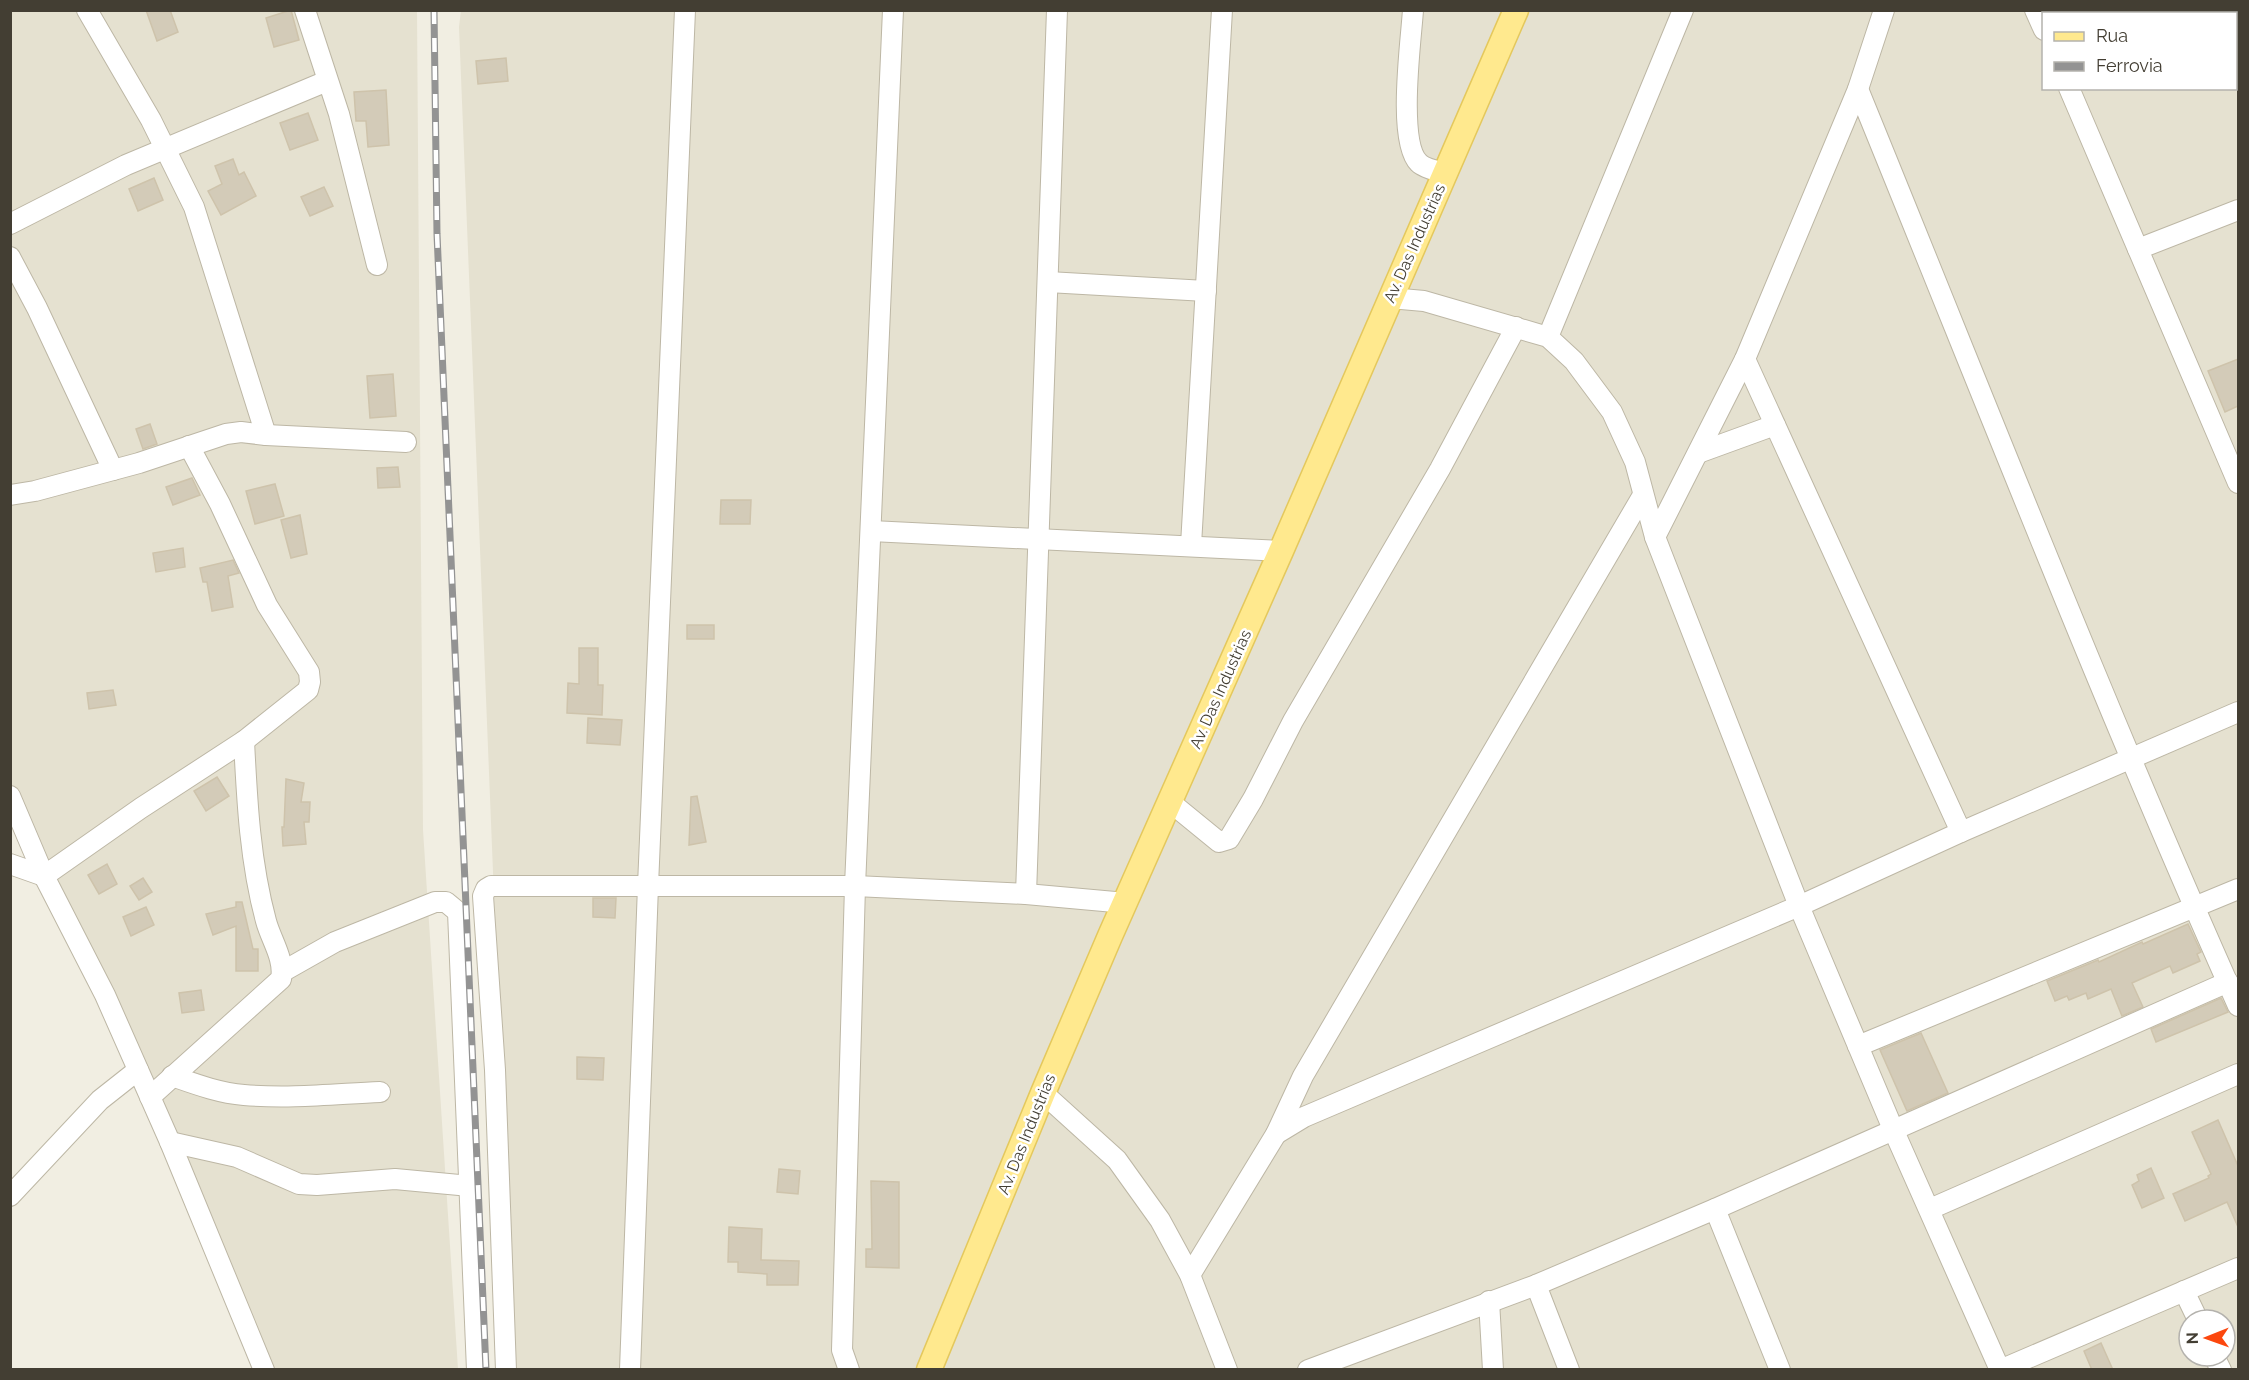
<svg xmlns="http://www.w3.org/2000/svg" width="2249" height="1380" viewBox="0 0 2249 1380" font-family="Raleway,sans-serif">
	<rect width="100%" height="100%" fill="#f1eee2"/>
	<g fill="#e5e1d0" fill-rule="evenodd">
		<path d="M461,10L2238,11V1369H513L459,27ZM2044,14H2236V88H2044ZM2189,1320H2225V1356H2189Z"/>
		<path d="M10,11H417L423,830L458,1369H264L159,1133L11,818Z"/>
	</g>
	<g fill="#d3cbb8" stroke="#cec3ab" stroke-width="1.5">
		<path d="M146,10H170L178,32L157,41Z"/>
		<path d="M291,10L299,40L274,47L266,18Z"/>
		<path d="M506,58L508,81L478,84L476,61Z"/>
		<path d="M386,90L389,145L368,147L366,121H356L354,92Z"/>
		<path d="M308,113L318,140L290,150L280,123Z"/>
		<path d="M233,159L239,175L244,172L256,196L221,215L208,191L222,184L215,166Z"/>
		<path d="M154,178L163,200L138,211L129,189Z"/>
		<path d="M324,187L333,206L310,216L301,197Z"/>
		<path d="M2238,359V406L2225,412L2208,371Z"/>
		<path d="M393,374L396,416L370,418L367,376Z"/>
		<path d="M150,424L157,444L143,449L136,429Z"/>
		<path d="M398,467L400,487L378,488L377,468Z"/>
		<path d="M192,478L200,495L173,505L166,487Z"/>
		<path d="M275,484L284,516L255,524L246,491Z"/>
		<path d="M721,500H751L750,524H720Z"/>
		<path d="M300,515L307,554L291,558L281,520Z"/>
		<path d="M183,548L185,567L156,572L153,553Z"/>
		<path d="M233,560L239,573L228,576L233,607L212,611L207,582H203L200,568Z"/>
		<rect x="687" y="625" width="27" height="14"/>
		<path d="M579,648H598V685H603L602,715L567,713L568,683L579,684Z"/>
		<path d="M113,690L116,705L89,709L87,693Z"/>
		<path d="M588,718L622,720L620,745L587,743Z"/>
		<path d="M217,777L229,796L206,811L194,791Z"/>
		<path d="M286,779L304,783L301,802H310L309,822H304L306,844L283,846L282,827H284Z"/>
		<path d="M697,796L706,842L689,845L691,797Z"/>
		<path d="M107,864L117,884L99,894L88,875Z"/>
		<path d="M143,878L152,892L139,900L130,886Z"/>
		<path d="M593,898H616L615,918L593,917Z"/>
		<path d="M236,902H242L253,949H258V971H236V926L213,935L206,914L236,907Z"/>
		<path d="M146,907L154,925L131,936L123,917Z"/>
		<path d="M2188,924L2201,952L2197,954L2200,961L2173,973L2170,966L2132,983L2143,1007L2122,1016L2111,989L2088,999L2086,993L2069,1000L2067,996L2055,1001L2047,981L2098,960L2099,962L2142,942L2143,944Z"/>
		<path d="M201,990L204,1010L182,1013L179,993Z"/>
		<path d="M2221,998L2228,1012L2156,1042L2151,1029Z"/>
		<path d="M1921,1033L1948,1093L1907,1111L1880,1050Z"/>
		<path d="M577,1057L604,1058L603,1080L577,1079Z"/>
		<path d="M2218,1120L2238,1166V1227L2227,1202L2185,1221L2173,1194L2209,1178L2208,1176L2211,1174L2192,1132Z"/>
		<path d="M2151,1168L2164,1198L2142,1208L2132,1185L2139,1181L2137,1175Z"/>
		<path d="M779,1169L800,1171L798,1194L777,1192Z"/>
		<path d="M871,1181L899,1182V1268L866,1267V1249H872Z"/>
		<path d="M729,1227L762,1229L761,1260L799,1261L798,1285H767V1274L738,1272V1262H728Z"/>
		<path d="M2101,1343L2113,1370H2092L2084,1351Z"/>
	</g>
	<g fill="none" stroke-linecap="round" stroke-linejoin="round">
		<defs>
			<g id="minor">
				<path d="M87,10L151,120L194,207L266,435"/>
				<path d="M305,10L339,114L377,265"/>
				<path d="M1413,10C1411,41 1397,142 1419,163C1424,168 1437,171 1445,173"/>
				<path d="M2035,10L2044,30"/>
				<path d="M2182,14L2189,10"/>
				<path d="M2069,88L2238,483"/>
				<path d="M1858,89C1983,395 2103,704 2238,1006"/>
				<path d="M10,224L126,165L327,81"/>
				<path d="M2138,249L2238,210"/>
				<path d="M10,257L37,308L113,470"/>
				<path d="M1048,282L1206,291"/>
				<path d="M1390,298L1424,301L1548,337L1574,361L1612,412L1635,462L1655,537L1799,906L1893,1129L2000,1370"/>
				<path d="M1548,337L1683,10"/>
				<path d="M1745,359L1961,832"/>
				<path d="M1698,453L1775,425"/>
				<path d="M10,495L35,491L139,463L226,434L241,432L266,435L406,442"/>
				<path d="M871,531L1281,551"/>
				<path d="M1655,537L1745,359L1858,89L1884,10"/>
				<path d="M1191,545L1222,10"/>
				<path d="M10,796L44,876L105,995L170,1142L264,1370"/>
				<path d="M1170,802L1219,842L1229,839L1253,799L1293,721L1440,469L1516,327"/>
				<path d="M10,864L44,876L141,808L244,741L308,690L310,682L309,672L267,605L220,504L189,446"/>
				<path d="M1026,894L1057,10"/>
				<path d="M282,972L335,942L435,902H446L458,912L477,1370"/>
				<path d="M1858,1046L2238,889"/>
				<path d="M172,1076C195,1084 219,1093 244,1095C289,1099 335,1094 380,1092"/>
				<path d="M1043,1093L1117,1160L1160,1220L1190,1275L1227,1370"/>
				<path d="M150,1097L281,979C285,959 271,940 266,921C250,862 247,801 244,741"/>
				<path d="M1276,1134L1304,1117L1799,906L1961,832L2238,712"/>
				<path d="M170,1142L237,1157L299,1184L317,1185L395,1179L470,1186"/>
				<path d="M10,1196L100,1100L138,1070"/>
				<path d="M1715,1209L1780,1370"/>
				<path d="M1930,1209L2238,1074"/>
				<path d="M1190,1275L1276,1134L1303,1076L1643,495"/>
				<path d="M1536,1285L1569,1370"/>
				<path d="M2184,1291L2198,1320"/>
				<path d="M1489,1301L1493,1370"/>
				<path d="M2214,1356L2221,1370"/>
				<path d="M506,1370L495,1070L483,896L486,889L491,886H855L1026,894L1126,903"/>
				<path d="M630,1370L648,886L685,10"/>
				<path d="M849,1370L842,1350L855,886L893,10"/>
				<path d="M1308,1370L1536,1285L1715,1209L2228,982"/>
				<path d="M2000,1370L2238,1268"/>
			</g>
			<path id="major" d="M929,1370L1043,1093L1110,936L1281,551L1516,10"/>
		</defs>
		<use href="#minor" stroke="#bdb7a5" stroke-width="22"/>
		<use href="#major" stroke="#e4c85d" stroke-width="27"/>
		<use href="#minor" stroke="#fff" stroke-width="20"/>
		<use href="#major" stroke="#ffe98e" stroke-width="24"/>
		<defs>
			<path id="rail" d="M434,10L437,234L486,1370"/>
		</defs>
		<use href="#rail" stroke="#939393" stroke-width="7"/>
		<use href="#rail" stroke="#fff" stroke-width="4.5" stroke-dasharray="14" stroke-linecap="butt"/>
	</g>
	<g text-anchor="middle" stroke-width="5" stroke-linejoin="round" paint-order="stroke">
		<g font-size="16" fill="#433e33" stroke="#fff">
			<text transform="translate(1414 243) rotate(-66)" y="6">Av. Das Industrias</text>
			<text transform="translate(1220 689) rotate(-66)" y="6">Av. Das Industrias</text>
			<text transform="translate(1026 1134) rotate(-68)" y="6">Av. Das Industrias</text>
		</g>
	</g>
	<rect width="2249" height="1380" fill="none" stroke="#433e33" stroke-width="24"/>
	<rect x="2042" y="12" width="195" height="78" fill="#ffffff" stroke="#b4b2ad" stroke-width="1.5"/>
	<rect x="2054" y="32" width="30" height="9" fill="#ffe98e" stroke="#b4b2ad" stroke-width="1.5"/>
	<text x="2096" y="42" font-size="18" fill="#433e33">Rua</text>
	<rect x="2054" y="62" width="30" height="9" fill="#939393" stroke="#b4b2ad" stroke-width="1.5"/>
	<text x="2096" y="72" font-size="18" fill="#433e33">Ferrovia</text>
	<g transform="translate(2207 1338) rotate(269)"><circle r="28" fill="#ffffff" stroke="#b4b2ad" stroke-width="1.5"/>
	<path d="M0-4.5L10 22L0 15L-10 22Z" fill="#fc470e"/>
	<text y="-9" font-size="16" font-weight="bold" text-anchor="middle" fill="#433e33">N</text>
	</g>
</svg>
